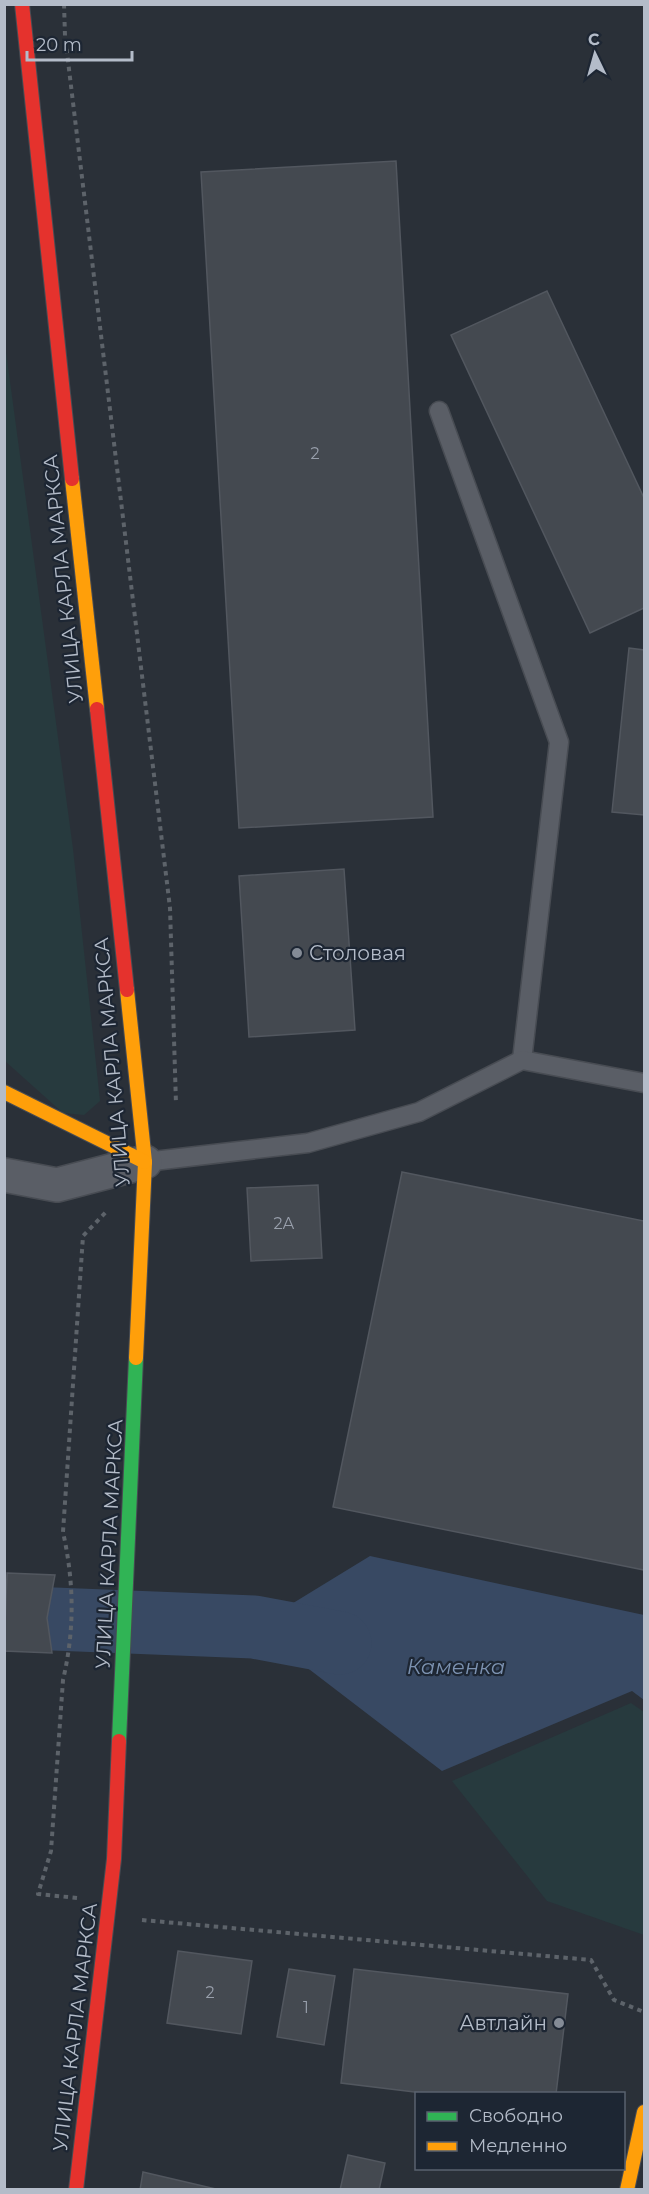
<svg xmlns="http://www.w3.org/2000/svg" width="649" height="2194" viewBox="0 0 649 2194" font-family="Montserrat,sans-serif">
	<rect width="100%" height="100%" fill="#2a3038"/>
	<g fill="#273a3e">
		<path d="M4,337L73,849L100,1101L84,1115L63,1113L5,1061Z"/>
		<path d="M631,1703L644,1712V1935L547,1901L452,1781Z"/>
	</g>
	<path fill="#384963" d="M370,1556L644,1615V1700L632,1691L442,1771L254,1627Z"/>
	<g fill="none" stroke-linecap="round" stroke-linejoin="round">
		<path stroke="#384963" stroke-width="63" d="M4,1617L254,1627L340,1643"/>
	</g>
	<g fill="#444950" stroke="#52575f" stroke-width="1.5">
		<path d="M396,161L433,817L239,828L201,172Z"/>
		<path d="M547,291L644,498V608L590,633L451,335Z"/>
		<path d="M629,648L644,650V815L612,812Z"/>
		<path d="M344,869L355,1030L249,1037L239,876Z"/>
		<path d="M402,1172L644,1221V1570L333,1507Z"/>
		<path d="M318,1185L322,1258L251,1261L247,1188Z"/>
		<path d="M7,1573L55,1575L47,1618L52,1653L4,1651Z"/>
		<path d="M178,1951L252,1961L241,2034L167,2023Z"/>
		<path d="M289,1969L335,1976L324,2045L277,2037Z"/>
		<path d="M354,1969L568,1994L556,2094H431L341,2083Z"/>
		<path d="M348,2155L385,2163L379,2190H340Z"/>
		<path d="M143,2172L220,2190H140Z"/>
	</g>
	<g fill="none" stroke-linecap="round" stroke-linejoin="round">
		<defs>
			<g id="lane">
				<path d="M439,411L559,742L522,1060"/>
				<path d="M145,1162L308,1143L419,1112L522,1060L644,1083"/>
			</g>
			<path id="street" d="M4,1175L57,1185L145,1162"/>
			<path id="fast" d="M119,1741L136,1358"/>
			<g id="slow">
				<path d="M72,479L97,709"/>
				<path d="M127,990L145,1162L136,1358"/>
				<path d="M4,1092L145,1162"/>
				<path d="M627,2190L644,2112"/>
			</g>
			<g id="jam">
				<path d="M22,4L72,479"/>
				<path d="M97,709L127,990"/>
				<path d="M76,2190L114,1859L119,1741"/>
			</g>
		</defs>
		<use href="#lane" stroke="#484c53" stroke-width="21"/>
		<use href="#street" stroke="#484c53" stroke-width="36"/>
		<use href="#fast" stroke="#484c53" stroke-width="16"/>
		<use href="#slow" stroke="#484c53" stroke-width="16"/>
		<use href="#jam" stroke="#484c53" stroke-width="16"/>
		<g stroke="#5d636a" stroke-width="4" stroke-dasharray="4.5 4.5" stroke-linecap="butt">
			<path d="M64,4L65,36L170,908L176,1104"/>
			<path d="M77,1898L38,1894L51,1851L63,1680C75,1629 74,1582 63,1532L83,1236L107,1211"/>
			<path d="M142,1920L591,1960L614,2000L644,2012"/>
		</g>
		<use href="#lane" stroke="#5a5e66" stroke-width="18"/>
		<use href="#street" stroke="#5a5e66" stroke-width="33"/>
		<use href="#fast" stroke="#30b455" stroke-width="14"/>
		<use href="#slow" stroke="#ff9f0a" stroke-width="14"/>
		<use href="#jam" stroke="#e5322d" stroke-width="14"/>
	</g>
	<g fill="#848b96" stroke="#1d2633" stroke-width="2">
		<circle cx="297" cy="953" r="6"/>
		<circle cx="559" cy="2023" r="6"/>
	</g>
	<g text-anchor="middle" stroke-width="4.5" stroke-linejoin="round" paint-order="stroke">
		<g font-size="16" fill="#989fab">
			<text x="315" y="459">2</text>
			<text x="284" y="1229">2А</text>
			<text x="210" y="1998">2</text>
			<text x="306" y="2013">1</text>
		</g>
		<g font-size="20" fill="#b4bcc9" stroke="#1d2633">
			<text transform="translate(63 579) rotate(-96)" y="7">УЛИЦА КАРЛА МАРКСА</text>
			<text transform="translate(112 1062) rotate(-95)" y="7">УЛИЦА КАРЛА МАРКСА</text>
			<text transform="translate(109 1544) rotate(-87)" y="7">УЛИЦА КАРЛА МАРКСА</text>
			<text transform="translate(75 2027) rotate(-83)" y="7">УЛИЦА КАРЛА МАРКСА</text>
		</g>
		<g font-size="20" fill="#b4bcc9" stroke="#1d2633" text-anchor="start">
			<text x="309" y="960">Столовая</text>
			<text x="547" y="2030" text-anchor="end">Автлайн</text>
		</g>
		<g font-size="21" font-style="italic" fill="#7c92b1" stroke="#1d2633">
			<text x="456" y="1674">Каменка</text>
		</g>
	</g>
	<rect width="649" height="2194" fill="none" stroke="#b4bcc9" stroke-width="12"/>
	<rect x="415" y="2092" width="210" height="78" fill="#1d2633" stroke="#59626f" stroke-width="1.5"/>
	<rect x="427" y="2112" width="30" height="9" fill="#30b455" stroke="#59626f" stroke-width="1.5"/>
	<text x="469" y="2122" font-size="18" fill="#b4bcc9">Свободно</text>
	<rect x="427" y="2142" width="30" height="9" fill="#ff9f0a" stroke="#59626f" stroke-width="1.5"/>
	<text x="469" y="2152" font-size="18" fill="#b4bcc9">Медленно</text>
	<g transform="translate(595 54) rotate(355)" stroke="#1d2633" stroke-width="4.5" paint-order="stroke">
	<path d="M0-4.5L10 22L0 15L-10 22Z" fill="#b4bcc9"/>
	<text y="-9" font-size="16" font-weight="bold" text-anchor="middle" fill="#b4bcc9">С</text>
	</g>
	<path d="M27 51v9h105v-9" fill="none" stroke="#b4bcc9" stroke-width="3"/>
	<text x="36" y="51" font-size="18" fill="#b4bcc9" stroke="#1d2633" stroke-width="4.5" paint-order="stroke">20 m</text>
</svg>
